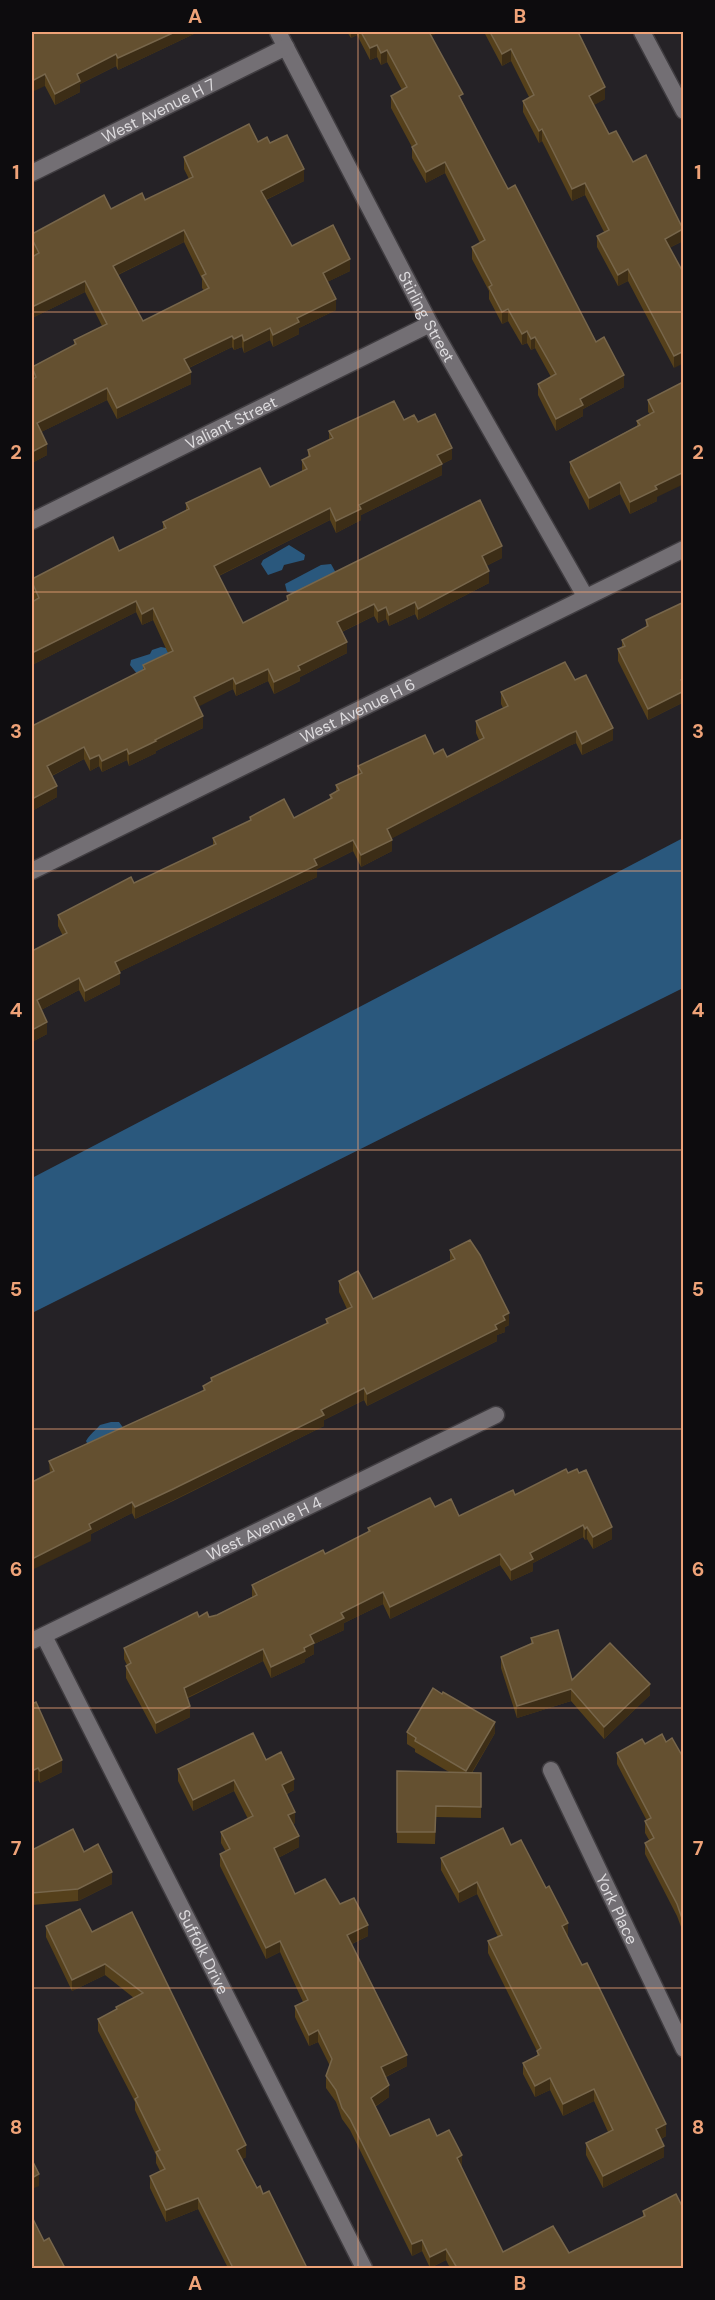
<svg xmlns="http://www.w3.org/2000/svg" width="715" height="2300" viewBox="0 0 715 2300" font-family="'DM Sans',sans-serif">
	<rect width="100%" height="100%" fill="#252226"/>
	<g fill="#2a587d">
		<path d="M289,545L305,555L304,560L284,565L282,570L268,575L261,564L263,560Z"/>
		<path d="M331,564L336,573L300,594L287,592L285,584L321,565Z"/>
		<path d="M161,647L166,648L170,655L138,675L130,665L131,660L150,654L152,650Z"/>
		<path d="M683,838V988L32,1313V1178Z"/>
		<path d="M111,1422H119L127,1433L89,1447L86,1441C90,1434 96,1430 100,1425Z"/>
	</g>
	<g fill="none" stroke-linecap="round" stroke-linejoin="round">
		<defs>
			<g id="minor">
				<path id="s1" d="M278,32L430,324L585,596"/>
				<path d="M642,32L684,111"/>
				<path id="s2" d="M32,173L286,47"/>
				<path id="s3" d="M32,521L430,324"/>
				<path id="s4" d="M32,871L684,549"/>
				<path id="s5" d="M44,1636L364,2268"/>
				<path id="s6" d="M32,1641L496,1415"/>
				<path id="s7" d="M551,1770L684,2049"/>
			</g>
		</defs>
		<use href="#minor" stroke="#403d41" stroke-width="19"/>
		<use href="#minor" stroke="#736f74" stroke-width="16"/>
	</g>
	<g fill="#55401b" fill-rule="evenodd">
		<path d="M198,32L118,70L116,66L80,84V92L55,105L45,86L32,34Z"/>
		<path d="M347,32H439L431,36L463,103L508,189L596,342L624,387L583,409V416L556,431L538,395V384L551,377L535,348L531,350L527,343L522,345L508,321L502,324L489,299V291L472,259V247L480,243L445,173L426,183L412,158V147L391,108V96L402,90L387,62L381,65L377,57L370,60L357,35L351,38Z"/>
		<path d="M484,32H578L605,99L593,105L609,134L633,162L683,241L669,248L684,274L674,368L628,281L618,286L597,247V236L604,232L585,195L572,201L542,141L539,143L523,112V101L529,97L511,61L502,66Z"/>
		<path d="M258,142L270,143L304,181L266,200L292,246L350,271L327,282L336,310L299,328V334L273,347L270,340L244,353L242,347L234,350L232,347L189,368L191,384L117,419L107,400L41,432L47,455L32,463V367L74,346V340L102,326L85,292L32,318V257L34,255L32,250V234L111,209L145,200L189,179L184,169V157ZM184,242L202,279V288L204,291L143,321L118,275Z"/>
		<path d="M683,382L657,497V501L630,514L620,494L589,510L570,473V462L637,426V421L650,414L648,412V400Z"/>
		<path d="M404,420L418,422L452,459L442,464V475L361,515V520L336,533L330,520L219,576L243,623L287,601V596L502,558L486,566L489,583L418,620L415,614L389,626L386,619L378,623L374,616L342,632L347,653L300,677V681L274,694L268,681L236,696L233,689L198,706L203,728L156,751V753L129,766L127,760L102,772L99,766L90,771L84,759L52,776L57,797L32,811V726L143,670V665L168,653L153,620L142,625L136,612L32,665V602L35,601L32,594V579L119,551L163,530V522L186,511V503L270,487L302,471V460L308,458V450L329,439V431Z"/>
		<path d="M684,602V702L648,720L618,661V649L622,647V640L646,628V620Z"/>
		<path d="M565,662L575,680L586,675L613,728V740L582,755L576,743L569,746L392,838V851L361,867L353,851L317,869V877L119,972L120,984L85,1002L79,990L41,1010L47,1022V1034L32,1042V951L63,936L58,926V915L131,877L134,883L213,846V838L250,821V817L284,799L294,818L330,799V795L336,792V785L358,775V766L425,735L434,754L443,749L447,757L479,740L476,733V721L503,708L501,704V692Z"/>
		<path d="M450,1250L509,1325L505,1327V1332L497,1335V1341L367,1406L364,1400L324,1420V1426L173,1501L135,1519L132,1513L91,1534V1541L50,1474L49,1461L203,1391V1386L211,1382V1378L326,1324V1319L347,1309L339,1292V1281L373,1299L450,1262Z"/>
		<path d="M568,1473L612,1539L593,1549L587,1539L585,1540L583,1537L533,1563V1571L511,1581L500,1565L390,1619L383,1604L344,1623V1630L314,1644V1654L305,1659V1662L271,1678L263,1661L188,1698L190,1717L156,1734L126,1678V1666L127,1665L124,1659V1648L199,1617H209L217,1615L252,1597V1585L325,1554L368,1532V1528L435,1507L459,1516Z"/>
		<path d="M531,1638L572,1680L650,1695L604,1739L571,1701L517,1718L501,1668V1657L531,1644Z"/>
		<path d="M32,1704L62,1772L40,1783L38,1780L32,1783Z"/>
		<path d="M407,1732L495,1733L472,1773H481V1818L436,1817L435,1844L397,1843V1771L449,1772L415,1752V1749L407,1744Z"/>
		<path d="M666,1742L684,1759V1935L677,1916L645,1854V1843L649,1840L645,1833V1821H647L617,1764V1753L645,1744Z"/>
		<path d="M266,1760L294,1790L287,1794L295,1823L293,1824L299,1847L278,1858L295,1894L340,1904L368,1936L352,1944L407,2066L386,2077L389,2097L375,2107L390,2136H437L462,2167H461L503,2252L569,2253L643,2217V2211L684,2268H450L446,2260L430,2268L422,2251L412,2256L350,2130L342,2119L336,2102L326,2088V2076L330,2066L318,2042L309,2046L295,2017V2006L303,2002L280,1952L266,1959L220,1866V1854L226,1852L221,1843V1832L248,1819L234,1791L193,1811L178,1781V1769Z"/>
		<path d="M511,1845L568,1935H567L666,2136L661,2139L664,2157L603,2188L586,2155V2143L608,2132L594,2101L563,2116L550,2090L535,2097L523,2074V2063L537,2057V2051L488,1953V1941L498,1937L477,1894L459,1903L441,1870V1858Z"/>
		<path d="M32,1850L84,1852L112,1884L78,1901L32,1905Z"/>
		<path d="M132,1912L246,2157L242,2159L257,2188L307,2268H228L198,2209L166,2222L150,2188V2176L160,2171L156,2163V2155L135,2110V2102L98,2031V2019L116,2010V2007L134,1998L105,1975L72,1991L46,1937V1926L92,1932Z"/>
	</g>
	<g fill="#3c2d16">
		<path d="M175,32H198L118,70V58Z"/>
		<path d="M351,32H357V35L351,38Z"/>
		<path d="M427,32H439L429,37Z"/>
		<path d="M377,45V57L370,60V48Z"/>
		<path d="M511,49V61L502,66V54Z"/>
		<path d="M387,50V62L381,65V53Z"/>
		<path d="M116,54V66L80,84V92L55,105V94L77,74Z"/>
		<path d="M45,74V86L32,92V81Z"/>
		<path d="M605,87V99L589,108V96Z"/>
		<path d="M542,129V141L539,143V131Z"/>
		<path d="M445,162V173L426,183V172Z"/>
		<path d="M304,169V181L261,202V191Z"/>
		<path d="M585,183V195L572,201V189Z"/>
		<path d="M683,229V241L665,250V239Z"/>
		<path d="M184,230V242L113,277V266Z"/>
		<path d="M350,259V271L323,284V273Z"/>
		<path d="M628,269V281L618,286V275Z"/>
		<path d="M85,281V292L32,318V307Z"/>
		<path d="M336,299V310L299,328V334L273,347V335L297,318Z"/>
		<path d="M508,309V321L502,324V312Z"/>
		<path d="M270,328V340L244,353V341Z"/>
		<path d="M527,331V343L522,345V334Z"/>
		<path d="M242,335V347L234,350V339Z"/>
		<path d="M232,336V347L184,370V359Z"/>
		<path d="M535,337V348L531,350V339Z"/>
		<path d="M684,351V363L674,368V356Z"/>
		<path d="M191,372V384L117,419V408Z"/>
		<path d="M624,375V387L583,409V416L556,431V419L580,399Z"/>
		<path d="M107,388V400L37,434V423Z"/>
		<path d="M47,444V455L32,463V452Z"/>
		<path d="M452,448V459L442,464V475L361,515V520L336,533V521L359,505L437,455Z"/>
		<path d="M684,472V484L657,497V501L630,514V502L655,486Z"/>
		<path d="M620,482V494L589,510V498Z"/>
		<path d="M330,508V520L214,578V566Z"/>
		<path d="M502,546V558L482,568V556Z"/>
		<path d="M489,571V583L418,620V609Z"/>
		<path d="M136,601V612L32,665V653Z"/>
		<path d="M415,602V614L389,626V615Z"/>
		<path d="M374,604V616L337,634V622Z"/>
		<path d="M386,607V619L378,623V611Z"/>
		<path d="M153,608V620L142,625V614Z"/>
		<path d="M347,642V653L300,677V681L274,694V682L298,666Z"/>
		<path d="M268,669V681L236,696V684Z"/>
		<path d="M233,678V689L194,709V697Z"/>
		<path d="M684,691V702L648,720V709Z"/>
		<path d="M203,716V728L156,751V753L129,766V754L155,740Z"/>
		<path d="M613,728V740L582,755V744Z"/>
		<path d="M576,731V743L569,746L387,841V829L569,734Z"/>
		<path d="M84,747V759L47,778V766Z"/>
		<path d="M127,749V760L102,772V761Z"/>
		<path d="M99,755V766L90,771V759Z"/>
		<path d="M57,786V797L32,811V799Z"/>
		<path d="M353,840V851L317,869V877L115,974V962Z"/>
		<path d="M392,840V851L361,867V855Z"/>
		<path d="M120,973V984L85,1002V991Z"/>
		<path d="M79,978V990L37,1012V1000Z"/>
		<path d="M47,1022V1034L32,1042V1030Z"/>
		<path d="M509,1313V1325L505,1327V1332L497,1335V1341L367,1406V1394L495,1325L503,1316Z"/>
		<path d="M364,1388V1400L324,1420V1426L135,1519V1507Z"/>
		<path d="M132,1502V1513L91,1534V1541L32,1570V1559L89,1524Z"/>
		<path d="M583,1525V1537L533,1563V1571L511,1581V1570L530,1553Z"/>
		<path d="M587,1527V1539L585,1540V1529Z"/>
		<path d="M612,1527V1539L593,1549V1537Z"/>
		<path d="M500,1554V1565L390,1619V1607Z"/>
		<path d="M383,1592V1604L344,1623V1630L314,1644V1654L305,1659V1662L271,1678V1667L304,1648L310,1635L341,1613Z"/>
		<path d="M263,1649V1661L184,1699V1688Z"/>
		<path d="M650,1684V1695L604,1739V1727Z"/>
		<path d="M571,1689V1701L517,1718V1706Z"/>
		<path d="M190,1706V1717L156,1734V1723Z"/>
		<path d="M495,1722V1733L466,1782V1771Z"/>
		<path d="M62,1760V1772L40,1783V1771Z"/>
		<path d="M38,1768V1780L32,1783V1771Z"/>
		<path d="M294,1779V1790L282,1796V1785Z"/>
		<path d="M234,1780V1791L193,1811V1800Z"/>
		<path d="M295,1812V1823L288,1826V1815Z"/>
		<path d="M299,1836V1847L274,1860V1848Z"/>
		<path d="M112,1872V1884L78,1901V1889Z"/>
		<path d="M477,1882V1894L459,1903V1892Z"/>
		<path d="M568,1923V1935L562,1937V1926Z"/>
		<path d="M368,1925V1936L347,1946V1935Z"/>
		<path d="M280,1941V1952L266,1959V1948Z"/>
		<path d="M105,1964V1975L72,1991V1980Z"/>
		<path d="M318,2030V2042L309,2046V2035Z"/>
		<path d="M407,2055V2066L381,2079V2067Z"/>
		<path d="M550,2078V2090L535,2097V2086Z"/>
		<path d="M389,2085V2097L371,2109V2098Z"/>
		<path d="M594,2089V2101L563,2116V2104Z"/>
		<path d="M666,2124V2136L656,2141V2129Z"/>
		<path d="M246,2145V2157L237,2161V2150Z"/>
		<path d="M664,2146V2157L603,2188V2176Z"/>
		<path d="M462,2155V2167L457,2169V2158Z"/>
		<path d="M39,2174V2186L32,2189V2178Z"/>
		<path d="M198,2198V2209L166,2222V2210Z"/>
		<path d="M422,2240V2251L412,2256V2244Z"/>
		<path d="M446,2249V2260L430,2268V2257Z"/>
	</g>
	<g fill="#645030" stroke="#77664b" stroke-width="1.5" fill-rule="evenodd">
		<path d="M36,32H175L118,58L116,54L77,74L80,81L55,94L45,74L32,81V34Z"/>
		<path d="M361,32H429L463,94L459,96L508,189L515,185L596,342L604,337L624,375L580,399L583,405L556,419L538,384L556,374L535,337L531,339L527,331L522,334L508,309L502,312L489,287L492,285L472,247L485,240L445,162L426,172L412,147L417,144L391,96L407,87L387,50L381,53L377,45L370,48Z"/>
		<path d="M490,32H578L605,87L589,96L609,134L616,131L633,162L646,155L683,229L665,239L684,274V351L674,356L628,269L618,275L597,236L609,230L585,183L572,189L542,129L539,131L523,101L534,95L511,49L502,54Z"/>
		<path d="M249,124L258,142L267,137L270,143L287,135L304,169L261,191L292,246L333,225L350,259L323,273L336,299L297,318L299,322L273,335L270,328L244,341L242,335L234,339L232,336L184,359L191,372L117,408L107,388L37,423L47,444L32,452V380L36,377L32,367L76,344L74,340L107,324L85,281L32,307V257L39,253L32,239V234L104,195L111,209L142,193L145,200L193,177L184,157ZM184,230L206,274L202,276L209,288L143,321L113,266Z"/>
		<path d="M683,382L684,472L655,486L657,489L630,502L620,482L589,498L570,462L640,425L637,421L654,412L648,400Z"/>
		<path d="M394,401L404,420L414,415L418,422L435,414L452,448L437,455L442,464L359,505L361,509L336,521L330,508L214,566L243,623L288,600L287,596L480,500L502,546L482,556L489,571L418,609L415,602L389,615L386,607L378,611L374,604L337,622L347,642L298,666L300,670L274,682L268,669L236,684L233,678L194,697L203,716L155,740L156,741L129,754L127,749L102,761L99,755L90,759L84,747L47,766L57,786L32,799V726L145,669L143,665L173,651L153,608L142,614L136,601L32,653V602L39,598L32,582V579L113,537L119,551L166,528L163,522L189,509L186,503L260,468L270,487L307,469L302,460L310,456L308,450L333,438L329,431Z"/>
		<path d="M684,602V679L681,680L684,685V691L648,709L618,649L625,646L622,640L648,626L646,620Z"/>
		<path d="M565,662L575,680L586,675L613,728L582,744L576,731L569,734L387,829L392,840L361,855L353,840L314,859L317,865L115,962L120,973L85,991L79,978L37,1000L47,1022L32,1030V951L67,933L58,915L131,877L134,883L216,844L213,838L251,820L250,817L284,799L294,818L332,798L330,795L339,790L336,785L362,773L358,766L425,735L434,754L443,749L447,757L484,738L476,721L508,706L501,692Z"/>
		<path d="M470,1240L480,1255L509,1313L503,1316L505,1320L495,1325L497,1329L367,1394L364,1388L321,1410L324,1415L173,1489L135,1507L132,1502L89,1524L91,1529L32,1559V1482L54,1471L49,1461L205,1390L203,1386L212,1381L211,1378L328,1323L326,1319L352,1307L339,1281L358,1271L373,1299L455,1259L450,1250Z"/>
		<path d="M566,1469L568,1473L577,1469L579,1473L586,1470L612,1527L593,1537L587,1527L585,1529L583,1525L530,1553L533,1559L511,1570L500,1554L390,1607L383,1592L341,1613L344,1618L310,1635L314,1643L304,1648L305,1651L271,1667L263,1649L184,1688L190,1706L156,1723L126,1666L131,1663L124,1648L197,1612L199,1617L207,1612L209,1617L217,1615L257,1595L252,1585L323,1550L325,1554L370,1531L368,1528L430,1498L435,1507L451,1499L459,1516L513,1490L515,1495Z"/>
		<path d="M558,1630L572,1680L610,1643L650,1684L604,1727L571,1689L517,1706L501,1657L533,1643L531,1638Z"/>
		<path d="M433,1688L442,1694L443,1692L495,1722L466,1771L415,1741L416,1738L407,1732Z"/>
		<path d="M36,1702L62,1760L40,1771L38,1768L32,1771V1704Z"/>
		<path d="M253,1733L266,1760L281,1752L294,1779L282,1785L295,1812L288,1815L299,1836L274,1848L295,1894L325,1879L340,1904L354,1898L368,1925L347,1935L407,2055L381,2067L389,2085L371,2098L390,2136L429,2119L437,2136L449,2130L462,2155L457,2158L503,2252L553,2226L569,2253L645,2216L643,2211L676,2194L684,2210V2268H457L446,2249L430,2257L422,2240L412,2244L350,2119L342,2108L336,2090L326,2076L332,2059L318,2030L309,2035L295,2006L308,2000L280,1941L266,1948L220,1854L230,1849L221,1832L253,1816L234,1780L193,1800L178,1769Z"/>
		<path d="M662,1734L666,1742L672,1738L684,1759V1924L677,1904L645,1843L654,1838L645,1821L651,1818L617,1753L642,1739L645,1744Z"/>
		<path d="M397,1771L481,1773V1807L436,1806L435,1832H397Z"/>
		<path d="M503,1828L511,1845L521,1840L546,1888L549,1886L568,1923L562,1926L582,1965L587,1963L666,2124L656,2129L664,2146L603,2176L586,2143L613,2130L594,2089L563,2104L550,2078L535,2086L523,2063L539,2055L537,2051L541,2048L488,1941L502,1935L477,1882L459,1892L441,1858Z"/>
		<path d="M73,1829L84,1852L98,1844L112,1872L78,1889L32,1893V1850Z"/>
		<path d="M80,1909L92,1932L132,1912L246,2145L237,2150L257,2188L260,2186L263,2194L269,2191L307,2268H233L198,2198L166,2210L150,2176L165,2169L156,2152L160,2150L135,2099L138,2097L98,2019L117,2009L116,2007L143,1993L105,1964L72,1980L46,1926Z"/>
		<path d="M32,2160L39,2174L32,2178Z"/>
		<path d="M32,2217L44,2241L49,2238L65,2268H32Z"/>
	</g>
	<path fill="none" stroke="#efa378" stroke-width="1.5" stroke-opacity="0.55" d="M358,32V2268M32,312H684M32,592H684M32,871H684M32,1150H684M32,1429H684M32,1708H684M32,1988H684"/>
	<g text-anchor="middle" stroke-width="4.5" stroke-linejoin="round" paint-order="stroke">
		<g font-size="16" fill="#dddbde" stroke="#0d0c0e">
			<text dy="6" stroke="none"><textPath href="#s2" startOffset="141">West Avenue H 7</textPath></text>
			<text dy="6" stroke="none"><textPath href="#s1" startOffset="321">Stirling Street</textPath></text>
			<text dy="6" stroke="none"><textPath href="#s3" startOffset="222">Valiant Street</textPath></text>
			<text dy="6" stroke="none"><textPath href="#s4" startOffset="363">West Avenue H 6</textPath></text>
			<text dy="6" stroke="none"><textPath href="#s6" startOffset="258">West Avenue H 4</textPath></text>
			<text dy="6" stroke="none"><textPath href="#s7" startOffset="154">York Place</textPath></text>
			<text dy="6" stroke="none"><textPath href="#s5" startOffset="354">Suffolk Drive</textPath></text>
		</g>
	</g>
	<rect width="715" height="2300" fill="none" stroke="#0d0c0e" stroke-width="66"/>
	<rect x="33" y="33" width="649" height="2234" fill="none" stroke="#efa378" stroke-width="2"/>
	<g font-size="20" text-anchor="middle" font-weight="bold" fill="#efa378">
		<text x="195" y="23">A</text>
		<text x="520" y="23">B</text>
		<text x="16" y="179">1</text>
		<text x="698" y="179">1</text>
		<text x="16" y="459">2</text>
		<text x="698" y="459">2</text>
		<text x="16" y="738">3</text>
		<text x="698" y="738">3</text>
		<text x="16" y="1017">4</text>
		<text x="698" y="1017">4</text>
		<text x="16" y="1296">5</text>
		<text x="698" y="1296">5</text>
		<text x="16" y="1576">6</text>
		<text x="698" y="1576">6</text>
		<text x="16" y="1855">7</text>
		<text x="698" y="1855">7</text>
		<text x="16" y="2134">8</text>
		<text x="698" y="2134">8</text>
		<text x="195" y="2290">A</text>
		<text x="520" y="2290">B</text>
	</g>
</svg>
